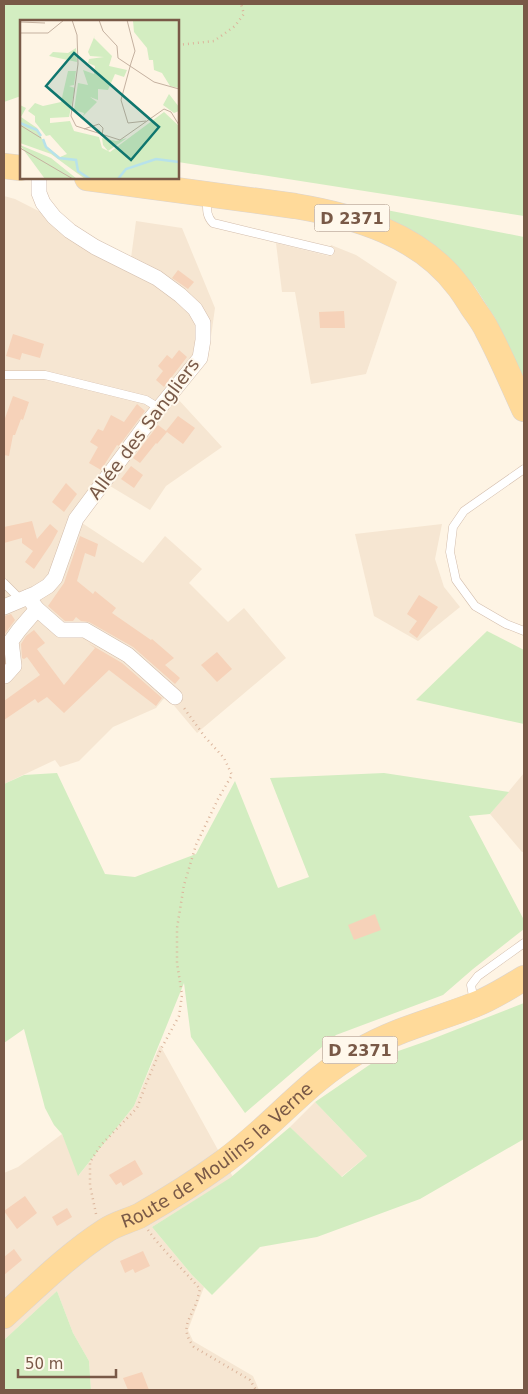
<svg xmlns="http://www.w3.org/2000/svg" width="528" height="1394" viewBox="0 0 528 1394" font-family="'DejaVu Sans',sans-serif">
	<rect width="100%" height="100%" fill="#fef4e4"/>
	<g fill="#f6e6d2">
		<path d="M4,196L15,199L131,258L136,221L182,228L215,308L208,358L177,398L222,447L166,486L150,510L110,486L82,523L143,563L165,536L202,569L189,583L228,622L244,608L286,658L197,733L166,696L156,708L113,727L79,761L60,767L55,760L4,784Z"/>
		<path d="M276,243L329,256L331,245L356,255L397,282L366,374L311,384L295,292H282Z"/>
		<path d="M442,524L435,559L444,587L460,607L418,641L374,616L355,534Z"/>
		<path d="M524,773V852H522L490,814Z"/>
		<path d="M160,1045L233,1177L152,1227L192,1275L204,1287L188,1330L193,1341L253,1376L259,1390H91L89,1361L73,1333L57,1291L4,1340V1173L18,1167L62,1134L79,1175L134,1106Z"/>
		<path d="M315,1102L367,1156L341,1177L290,1127Z"/>
	</g>
	<g fill="#d3edc1">
		<path d="M4,4H524V216L178,162V21H21V96L4,102Z"/>
		<path d="M361,205L524,237V379L495,318L475,287L454,265L352,208Z"/>
		<path d="M487,631L524,650V724L416,700Z"/>
		<path d="M57,773L105,874L135,877L196,854L235,781L278,888L309,877L270,778L384,773L509,792L490,814L469,816L524,920V929L473,969L443,995L336,1035L245,1113L191,1037L184,983L134,1106L78,1176L62,1134L54,1125L45,1108L24,1029L4,1043V784L24,775Z"/>
		<path d="M524,1003V1139L420,1199L317,1237L260,1247L212,1295L192,1275L152,1227L230,1178L290,1127L342,1177L367,1156L315,1102L381,1057L427,1041Z"/>
		<path d="M57,1291L73,1333L89,1361L91,1390H4V1340Z"/>
	</g>
	<g fill="#f6d2b9">
		<path d="M178,270L194,282L188,289L172,278Z"/>
		<path d="M344,311L345,328H320L319,312Z"/>
		<path d="M13,334L44,344L40,358L22,353L20,360L6,356Z"/>
		<path d="M179,350L187,357L164,387L156,380L163,371L158,366L167,355L172,359Z"/>
		<path d="M13,396L29,402L23,420L21,419L15,435H13L9,456L4,455V421Z"/>
		<path d="M137,404L145,411L119,446L117,445L101,470L89,463L98,447L90,442L98,429L103,431L111,415L124,422Z"/>
		<path d="M178,416L195,428L183,444L167,432L157,444L156,443L140,463L133,458L158,425L166,431Z"/>
		<path d="M131,466L143,475L134,488L121,479Z"/>
		<path d="M66,483L77,494L64,512L52,502Z"/>
		<path d="M32,521L37,539L50,524L58,531L51,544L34,569L25,562L33,551L22,543V538L4,543V527Z"/>
		<path d="M80,536L98,544L95,557L85,553L77,581L93,594L95,591L116,608L112,613L151,640L152,639L174,658L165,665L180,678L175,684L133,647L89,622L81,621L76,617L73,621H65L48,606L64,583Z"/>
		<path d="M419,595L438,607L417,638L409,632L417,621L407,614Z"/>
		<path d="M11,614L15,620L4,635V616Z"/>
		<path d="M34,630L45,643L37,649L64,685L95,648L88,643L122,663L162,698L156,706L109,670L64,713L47,697L38,703L35,699L4,720V701L40,675L27,657L24,659L22,658L21,644L26,636Z"/>
		<path d="M217,652L232,669L217,682L201,665Z"/>
		<path d="M375,914L381,930L354,940L348,925Z"/>
		<path d="M135,1160L143,1174L123,1186L121,1182L116,1185L109,1175Z"/>
		<path d="M25,1196L37,1213L17,1229L4,1211Z"/>
		<path d="M67,1208L72,1217L57,1226L52,1217Z"/>
		<path d="M14,1249L22,1260L4,1275V1257Z"/>
		<path d="M143,1251L150,1266L135,1273L133,1269L125,1273L120,1261Z"/>
		<path d="M142,1372L149,1390H128L123,1378Z"/>
	</g>
	<g fill="none" stroke-linecap="round" stroke-linejoin="round">
		<defs>
			<g id="service">
				<path d="M207,199C207,209 206,216 213,223L330,251"/>
				<path d="M4,375H45L146,400L159,408"/>
				<path d="M524,469L464,511L453,527L450,552L456,580L475,606L506,624L524,631"/>
				<path d="M4,583L21,600"/>
				<path d="M474,1002L471,985L478,976L524,943"/>
			</g>
			<g id="minor">
				<path d="M28,597L37,609L61,630H85L128,655L175,697"/>
				<path d="M4,607L35,594L48,586L55,578L76,519L152,417L200,358L203,340V323L195,309L180,295L157,278L95,247L70,231L54,217L43,203L39,193V178"/>
				<path d="M5,676L14,666L11,641L19,630L37,609"/>
			</g>
			<g id="primary">
				<path d="M4,166L21,168"/>
				<path d="M87,178L295,206C355,216 420,235 458,286C463,292 467,299 471,305C476,313 483,321 487,330C501,356 512,383 524,409"/>
				<path id="s1" d="M4,1316C36,1287 68,1255 105,1231C115,1224 128,1221 139,1216C167,1200 196,1182 222,1163C270,1129 307,1080 359,1051C394,1030 436,1020 474,1005C492,998 508,988 524,978"/>
			</g>
		</defs>
		<use href="#service" stroke="#d3bdac" stroke-width="9"/>
		<use href="#minor" stroke="#d3bdac" stroke-width="16"/>
		<use href="#primary" stroke="#dcd4cf" stroke-width="26"/>
		<g stroke="#dbb59c" stroke-width="2.5" stroke-dasharray="1 4" stroke-linecap="butt">
			<path d="M178,45L214,41L235,26L244,14L241,4"/>
			<path d="M96,1214L90,1185V1162L101,1145L137,1108L146,1084L161,1049L179,1016L182,995L177,963V928L184,885L196,845L218,799L232,775L224,758L205,737L184,708"/>
			<path d="M148,1230C163,1251 183,1269 200,1289C199,1293 198,1297 197,1301C190,1320 179,1328 194,1347L250,1380L256,1390"/>
		</g>
		<use href="#service" stroke="#fff" stroke-width="8"/>
		<use href="#minor" stroke="#fff" stroke-width="15"/>
		<use href="#primary" stroke="#ffda9a" stroke-width="25"/>
	</g>
	<g text-anchor="middle" stroke-width="4" stroke-linejoin="round" paint-order="stroke">
		<g fill="#fff8ec" stroke="#a18978" stroke-width="1">
			<rect x="314.5" y="204.5" width="75" height="27" rx="4"/>
			<rect x="322.5" y="1036.5" width="75" height="27" rx="4"/>
		</g>
		<g font-size="16" font-weight="bold" fill="#795947">
			<text x="352" y="224">D 2371</text>
			<text x="360" y="1056">D 2371</text>
		</g>
		<g font-size="18" fill="#795947" stroke="#fff8ec">
			<text transform="translate(144 429) rotate(-53)" y="6">Allée des Sangliers</text>
			<text dy="6" stroke="none"><textPath href="#s1" startOffset="268">Route de Moulins la Verne</textPath></text>
		</g>
	</g>
	<g transform="translate(20 20)">
		<rect width="159" height="159" fill="#fef4e4"/>
		<path d="M159,0V68L150,66L142,53L134,50L133,40H129L127,28L114,12L113,1ZM75,15L74,18L92,36L89,46L107,50L104,57L95,54L88,70L78,69V80L70,77L77,82L63,96L64,93L54,90L58,63L68,65L63,50L74,54L75,46L68,43L69,39L84,37L70,36L68,32ZM56,28L57,42L29,36L33,32L48,33ZM48,51H56L54,65L49,66L55,68L49,97L30,98V103L50,101L54,111L79,117L82,128L90,132L144,92L159,106V159H65L31,134L0,123V85L6,88L1,97L17,108L25,125L40,137L47,134L30,115L26,116L15,102V96L8,91L15,83L23,86L41,82ZM149,74L159,87V91L154,93L143,85ZM82,118L96,121L107,118L88,131L83,125ZM0,125L31,138L57,159H25Z" fill="#d3edc1"/>
		<path fill="none" stroke="#b7e2ea" stroke-width="2.5" d="M0,103L17,110L21,116M23,119L26,127L39,138L56,140L58,151L70,159M98,159L106,149L136,139L159,142"/>
		<path fill="none" stroke="#c5b1a0" stroke-width="1" d="M52,0L57,15L58,44L51,96L56,106L100,120L144,89L151,92L159,105M79,0L83,11L97,26L98,38L134,62L159,69M107,0L115,31L111,43M0,2L25,3M0,13H28L44,0M111,43L101,80L108,103L126,101M0,105L21,118M64,109L79,104L83,108L82,116M0,128L53,159"/>
		<path fill="#0f766e" fill-opacity="0.15" stroke="#0f766e" stroke-width="2.5" d="M54,33L139,107L111,140L26,66Z"/>
		<rect width="159" height="159" fill="none" stroke="#795947" stroke-width="2.5"/>
	</g>
	<rect width="528" height="1394" fill="none" stroke="#795947" stroke-width="10"/>
	<path d="M18 1369v8h98v-8" fill="none" stroke="#795947" stroke-width="2.5"/>
	<text x="25" y="1369" font-size="15" fill="#795947" stroke="#fff8ec" stroke-width="4" paint-order="stroke">50 m</text>
</svg>
